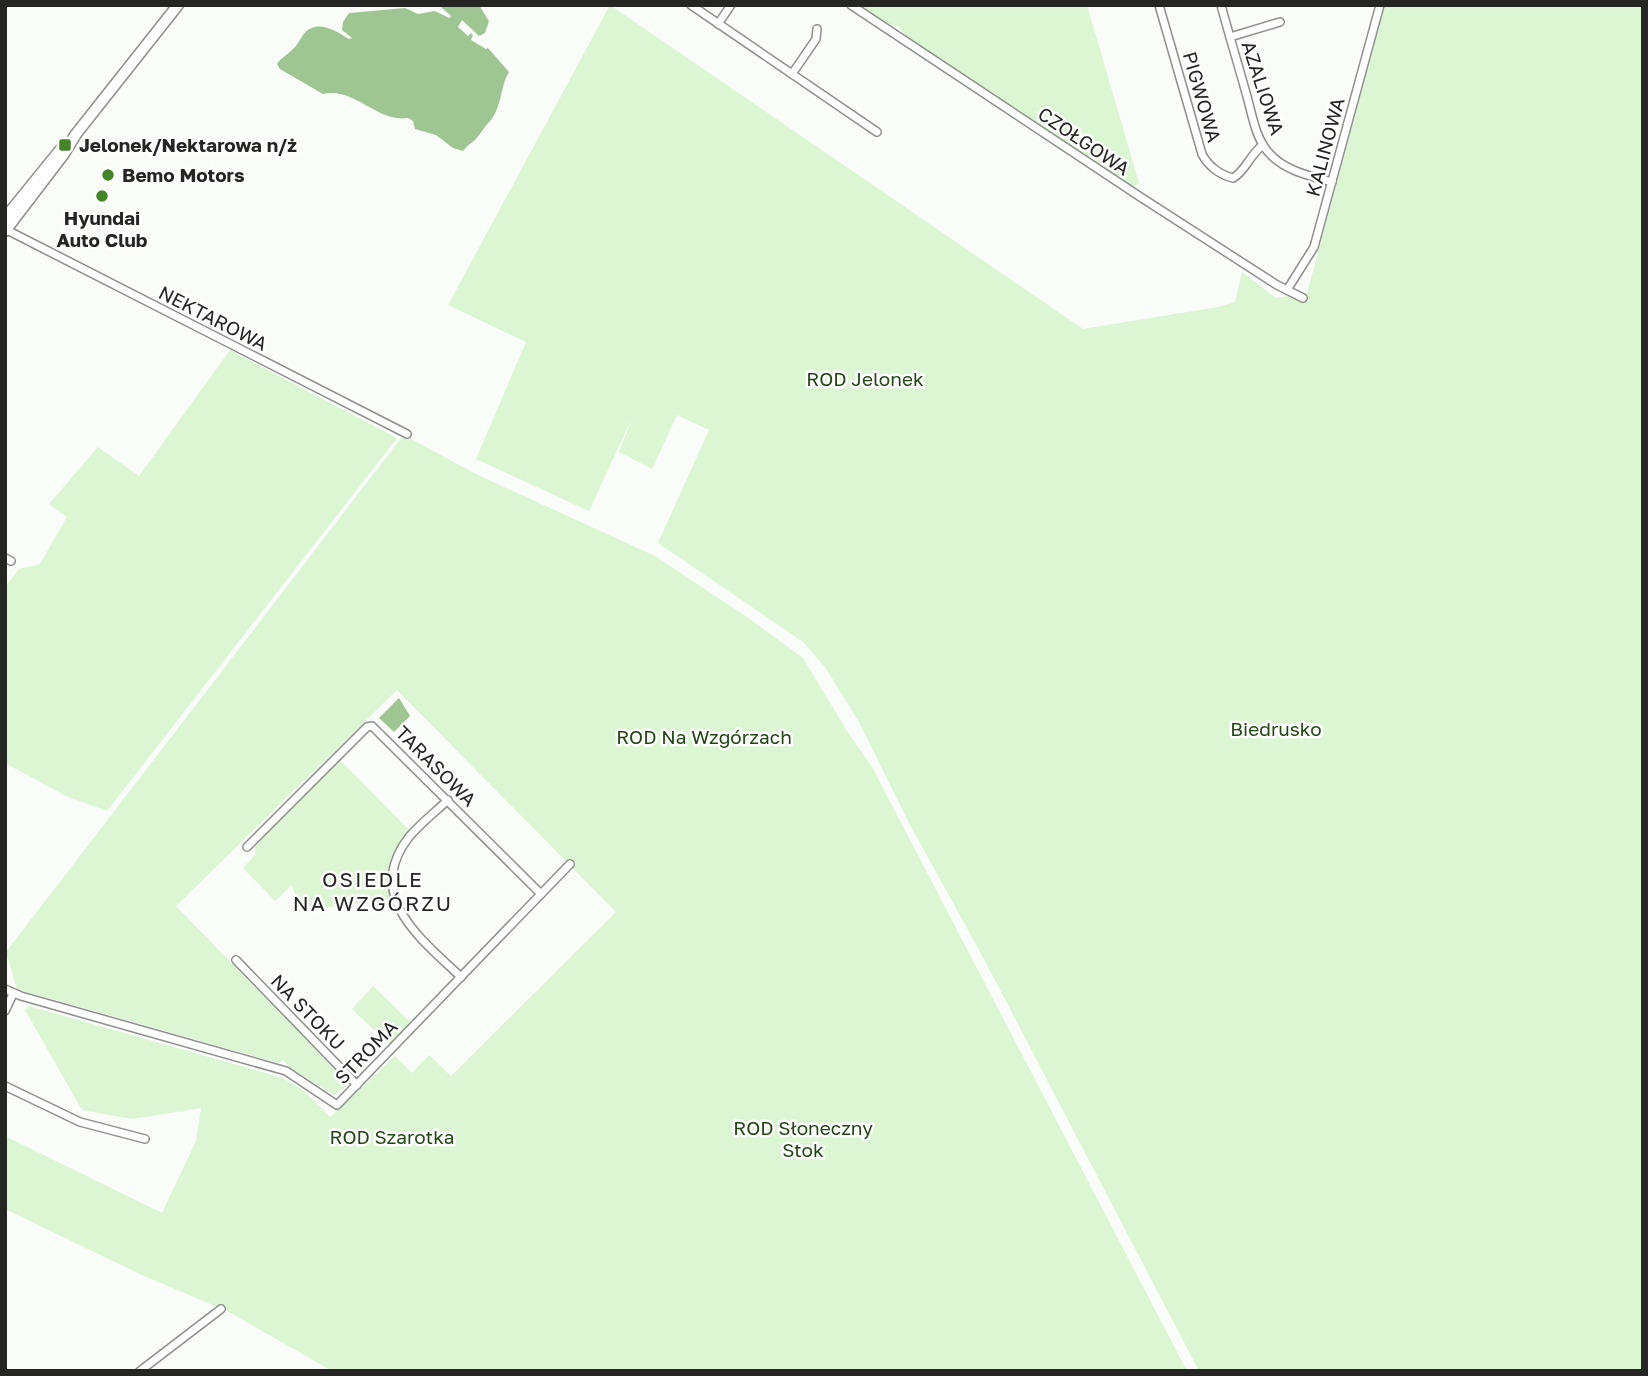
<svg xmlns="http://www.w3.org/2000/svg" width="1648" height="1376" viewBox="0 0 1648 1376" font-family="'Golos Text',sans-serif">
	<rect width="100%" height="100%" fill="#f9fcf9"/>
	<g fill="#dcf6d3">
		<path d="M610,5L1083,329L1218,307L1235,302L1242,272L1276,298L1307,293L1385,5H1643V1371H1199L985,961L909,823L859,722L825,667L803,642L658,543L709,430L677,415L652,469L619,452L632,418L589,511L476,459L526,342L448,305Z"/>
		<path d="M857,5H1087L1139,183L1133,187L909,40L898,26L889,24Z"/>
		<path d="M230,350L397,438L107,811L66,796L5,763V587L19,569L40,564L67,517L49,504L98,447L139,476Z"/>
		<path d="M401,438L413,440L478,475L655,556L744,615L803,658L847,731L872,767L1187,1371H332L227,1311L144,1276L5,1209V1136L162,1213L196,1141L201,1108L132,1119L82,1110L25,1010L29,1006L283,1078L303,1090L330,1117L395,1056L412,1073L429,1055L451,1076L616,912L397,690L176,906L349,1084L334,1095L292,1069L283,1060L279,1063L17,989L6,952Z"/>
		<path d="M340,760L409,830C391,851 389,873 390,899L301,911L292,885L275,901L243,868L255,855V843Z"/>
		<path d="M373,986L411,1023L390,1045L352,1009Z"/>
	</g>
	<g fill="#9fc692">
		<path d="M443,5H479L489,21L485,33L479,36L462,20L458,27L468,36L471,33L473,35L471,40L486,49L488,48L509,72C500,86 502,108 490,121C485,126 481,133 476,139C472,143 467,145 463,151L453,148L436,135L415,129L413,121L408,118C377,123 355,87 323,94L280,69L277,64C282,57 287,55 293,49C297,46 300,39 303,35C316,18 335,30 349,39L352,38L342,30L343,22L349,13L405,8L418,14L435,11L449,18L451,16L442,8Z"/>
		<path d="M399,698L410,716L394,732L379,718Z"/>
	</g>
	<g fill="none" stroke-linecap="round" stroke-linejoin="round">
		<defs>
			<g id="minor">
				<path d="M691,5L877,132"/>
				<path d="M851,5L1142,198L1277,285L1303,298"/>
				<path d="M1159,5L1202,154C1208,166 1220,175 1233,178C1246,171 1250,154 1263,145"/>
				<path d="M1221,5C1229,35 1238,64 1246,93C1252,113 1255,138 1269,153C1285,171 1310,176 1332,182"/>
				<path d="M718,24L731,5"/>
				<path d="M1230,37L1280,22"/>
				<path d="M792,74L816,39L817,29"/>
				<path d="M5,229L407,434"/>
				<path d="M1287,290L1314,247L1380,5"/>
				<path d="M5,558L11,561"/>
				<path d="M448,800C435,812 420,824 409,837C363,896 422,940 461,977"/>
				<path d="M247,847L367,727L372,726L541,894"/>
				<path d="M236,960L357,1085"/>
				<path d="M5,989L21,996L286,1071L337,1105L570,864"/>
				<path d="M5,1011L13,994"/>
				<path d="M5,1086L80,1122L145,1139"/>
				<path d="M140,1371L221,1309"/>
			</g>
			<g id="secondary">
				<path d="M5,218L61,149"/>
				<path d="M5,231L63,155L76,134L178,5"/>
			</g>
		</defs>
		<use href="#minor" stroke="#8d8f8c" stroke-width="10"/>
		<use href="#secondary" stroke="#8d8f8c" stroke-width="13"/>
		<use href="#minor" stroke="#fff" stroke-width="7"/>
		<use href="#secondary" stroke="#fff" stroke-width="10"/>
	</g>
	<g fill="#448528" stroke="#fff" stroke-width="2.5">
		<rect x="58" y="138" width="14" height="14" rx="3.5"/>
		<circle cx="108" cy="175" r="7"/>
		<circle cx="102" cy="196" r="7"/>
	</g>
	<g text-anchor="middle" stroke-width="5" stroke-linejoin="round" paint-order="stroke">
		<g font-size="19" fill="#252624" stroke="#fff">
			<text transform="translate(1263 88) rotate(72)" y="7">AZALIOWA</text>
			<text transform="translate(1202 97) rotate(74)" y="7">PIGWOWA</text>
			<text transform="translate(1084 141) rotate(34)" y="7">CZOŁGOWA</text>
			<text transform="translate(1325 147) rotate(-75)" y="7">KALINOWA</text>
			<text transform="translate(213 318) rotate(27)" y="7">NEKTAROWA</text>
			<text transform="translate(436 766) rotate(45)" y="7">TARASOWA</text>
			<text transform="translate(308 1012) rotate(46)" y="7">NA STOKU</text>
			<text transform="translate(366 1052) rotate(-46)" y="7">STROMA</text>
		</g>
		<g font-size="19" font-weight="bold" fill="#252624" stroke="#fff" text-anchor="start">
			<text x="79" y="152">Jelonek/Nektarowa n/ż</text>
			<text x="122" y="182">Bemo Motors</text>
			<text x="102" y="225" text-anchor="middle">Hyundai<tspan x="102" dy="22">Auto Club</tspan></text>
		</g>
		<g font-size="19" fill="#204611" stroke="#fff">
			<text x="865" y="386">ROD Jelonek</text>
			<text x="1276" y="736">Biedrusko</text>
			<text x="704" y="744">ROD Na Wzgórzach</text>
			<text x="803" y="1135">ROD Słoneczny<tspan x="803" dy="22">Stok</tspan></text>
			<text x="392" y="1144">ROD Szarotka</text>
		</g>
		<g font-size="21" letter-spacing="2" fill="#252624" stroke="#fff">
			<text x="373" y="887">OSIEDLE<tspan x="373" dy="24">NA WZGÓRZU</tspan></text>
		</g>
	</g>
	<rect width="1648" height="1376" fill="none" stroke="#252624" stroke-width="14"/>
</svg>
